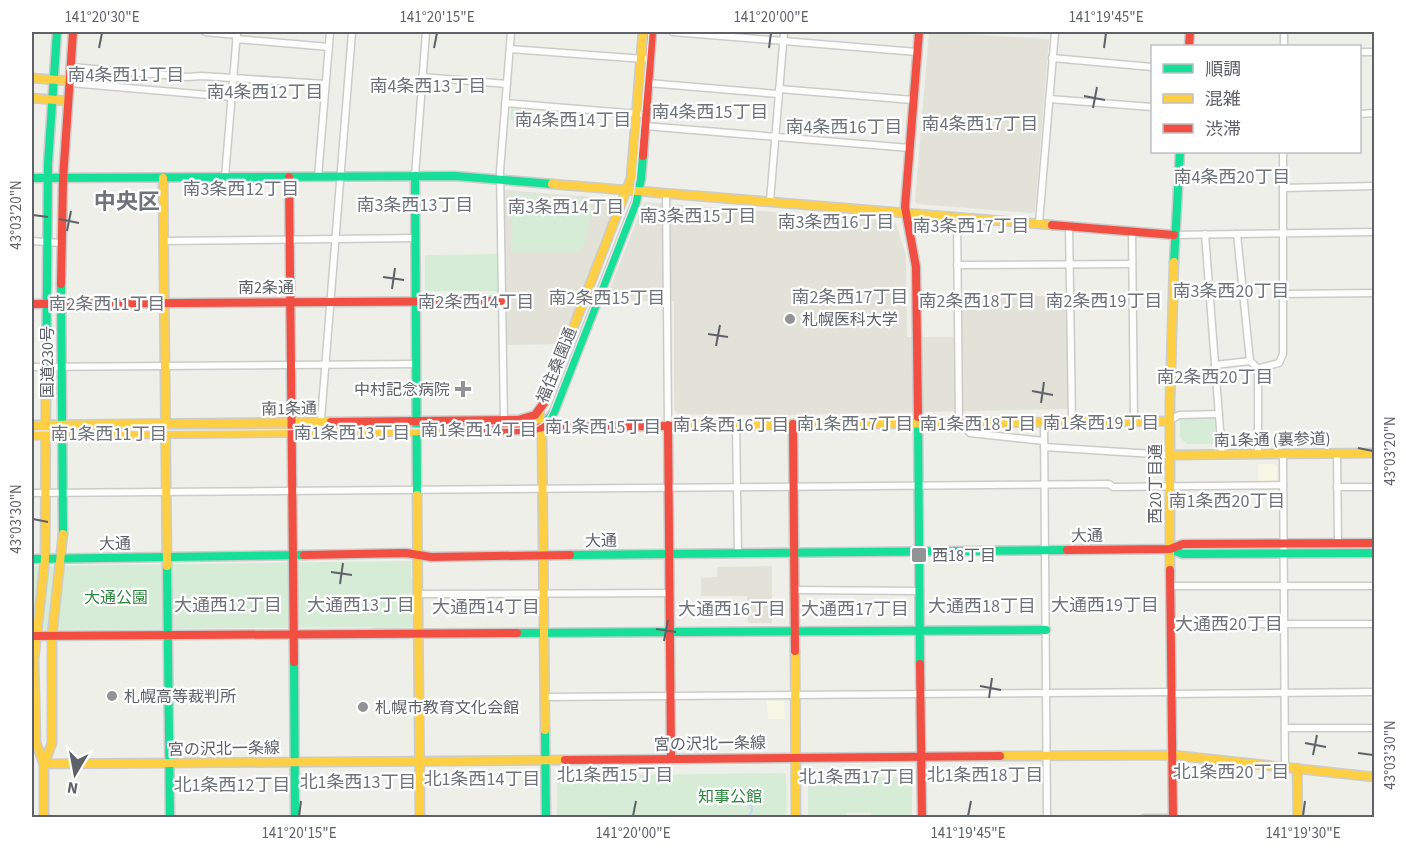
<svg xmlns="http://www.w3.org/2000/svg" width="1406" height="849" viewBox="0 0 1406 849" font-family="'Source Sans 3','Noto Sans JP',sans-serif">
	<rect width="100%" height="100%" fill="#efefea"/>
	<g fill="#f8f6e4">
		<path d="M1258,464H1274L1277,466V483H1258Z"/>
		<path d="M767,701H784L785,719H768Z"/>
	</g>
	<g fill="#e2e2d9">
		<path d="M929,32L1049,39L1035,211L1032,213L917,204L915,202Z"/>
		<path d="M506,190L607,198L614,210L561,344L506,345L504,192Z"/>
		<path d="M644,202L892,221L896,224L906,255L907,337H961V296H1066L1068,409L783,415L677,414L674,409V301H605Z"/>
		<path d="M772,566V623H748L747,596H701V578L717,577V567Z"/>
	</g>
	<g fill="#d6ecd7">
		<path d="M511,108L532,109L531,122L510,120Z"/>
		<path d="M511,193L594,199L584,245L578,251L511,252Z"/>
		<path d="M497,254L498,291H425V255Z"/>
		<path d="M1214,416L1217,444H1187L1180,438V418Z"/>
		<path d="M411,561V577L414,583L412,627C396,627 384,632 369,627L32,630V566Z"/>
		<path d="M786,773L787,817H557V776Z"/>
		<path d="M808,777H912V817H872L871,813H847V817H808Z"/>
	</g>
	<circle fill="#bfd8f9" cx="117" cy="597" r="7"/>
	<g fill="none" stroke-linecap="round" stroke-linejoin="round">
		<path stroke="#bfd8f9" stroke-width="2" d="M747,818L752,811L749,791"/>
		<defs>
			<g id="street">
				<path d="M205,32L237,35"/>
				<path d="M673,32L917,52"/>
				<path d="M236,39L329,47"/>
				<path d="M1284,46V32"/>
				<path d="M510,49L644,59"/>
				<path d="M1360,52H1374"/>
				<path d="M1052,58L1152,67"/>
				<path d="M71,67L187,77L202,76L325,84"/>
				<path d="M422,77L507,84"/>
				<path d="M70,83L232,97"/>
				<path d="M648,83L778,94"/>
				<path d="M779,89L913,100"/>
				<path d="M1049,99L1152,107"/>
				<path d="M505,103L639,114"/>
				<path d="M1360,114L1374,113"/>
				<path d="M645,126L910,148"/>
				<path d="M415,176L426,32"/>
				<path d="M225,177L237,32"/>
				<path d="M318,177L330,32"/>
				<path d="M1283,188L1374,186"/>
				<path d="M666,193L668,425"/>
				<path d="M770,201L784,32"/>
				<path d="M957,217L959,423"/>
				<path d="M1039,223L1055,32"/>
				<path d="M1069,226L1072,422"/>
				<path d="M1132,231L1134,421"/>
				<path d="M1205,234L1222,455"/>
				<path d="M1237,234L1250,361L1259,369"/>
				<path d="M1174,235L1374,232"/>
				<path d="M32,241L61,243"/>
				<path d="M164,241L415,238"/>
				<path d="M957,265L1132,264"/>
				<path d="M1283,294L1374,293"/>
				<path d="M1215,365L1250,361"/>
				<path d="M32,367L416,364"/>
				<path d="M1169,421L1179,415L1219,414"/>
				<path d="M1044,422L1047,818"/>
				<path d="M504,423L500,171L511,32"/>
				<path d="M961,423L970,433L1044,441"/>
				<path d="M736,424L738,553"/>
				<path d="M320,432L352,32"/>
				<path d="M1044,447L1169,455"/>
				<path d="M1337,453L1338,543"/>
				<path d="M1258,454V372L1260,368L1279,363L1283,354V152"/>
				<path d="M1283,454L1285,767"/>
				<path d="M1337,487H1374"/>
				<path d="M32,493L1109,484L1113,487L1283,485"/>
				<path d="M1171,586H1374"/>
				<path d="M794,590L920,591"/>
				<path d="M418,594L669,593"/>
				<path d="M1171,624H1374"/>
				<path d="M1172,694L1374,692"/>
				<path d="M545,697L1172,692"/>
				<path d="M1285,728H1374"/>
				<path d="M1144,818H1174"/>
			</g>
			<g id="fast">
				<path d="M415,176L417,495"/>
				<path d="M32,178L455,176L552,184"/>
				<path d="M1174,262L1180,152"/>
				<path d="M61,284L63,534"/>
				<path d="M46,396L48,163L57,32"/>
				<path d="M918,417L920,664"/>
				<path d="M542,427L554,412L636,202L641,179L643,156"/>
				<path d="M1170,549L1183,554L1374,553"/>
				<path d="M570,555L1067,550"/>
				<path d="M32,559L304,555"/>
				<path d="M167,566L170,818"/>
				<path d="M517,633L1046,630"/>
				<path d="M294,662L295,818"/>
				<path d="M545,730L546,818"/>
			</g>
			<g id="slow">
				<path d="M32,78L70,81"/>
				<path d="M32,98L68,101"/>
				<path d="M163,178L167,566"/>
				<path d="M552,184L1052,225"/>
				<path d="M560,362L631,178L643,32"/>
				<path d="M539,411L542,438L545,730"/>
				<path d="M32,425L331,422"/>
				<path d="M673,426L1169,421"/>
				<path d="M32,435L448,431"/>
				<path d="M1169,455L1374,453"/>
				<path d="M417,495L420,818"/>
				<path d="M1170,570V401L1174,262"/>
				<path d="M795,651L796,818"/>
				<path d="M1000,756L1172,755L1374,777"/>
				<path d="M44,764V818"/>
				<path d="M44,764L565,760"/>
				<path d="M44,764L36,743L34,659L45,559L46,396"/>
				<path d="M44,764L52,743V636L63,534"/>
				<path d="M1297,768L1298,818"/>
			</g>
			<g id="jam">
				<path d="M1189,46L1190,32"/>
				<path d="M643,156L652,32"/>
				<path d="M289,177L294,662"/>
				<path d="M1052,225L1174,235"/>
				<path d="M61,284L63,179L73,32"/>
				<path d="M32,304L501,301"/>
				<path d="M918,417L916,267L905,207L919,32"/>
				<path d="M331,422L518,420L535,415L544,403L560,362"/>
				<path d="M793,424L795,651"/>
				<path d="M668,425L671,758"/>
				<path d="M448,431L530,430L542,427L673,426"/>
				<path d="M1067,550L1170,549L1183,544L1374,543"/>
				<path d="M304,555L406,553L431,557L570,555"/>
				<path d="M1170,570L1173,818"/>
				<path d="M32,636L517,633"/>
				<path d="M920,664L922,818"/>
				<path d="M565,760L1000,756"/>
			</g>
		</defs>
		<use href="#street" stroke="#cbccca" stroke-width="9"/>
		<use href="#fast" stroke="#cbcccb" stroke-width="11"/>
		<use href="#slow" stroke="#cbcccb" stroke-width="11"/>
		<use href="#jam" stroke="#cbcccb" stroke-width="11"/>
		<use href="#street" stroke="#fdfdfc" stroke-width="6"/>
		<use href="#fast" stroke="#16e098" stroke-width="8"/>
		<use href="#slow" stroke="#ffcf43" stroke-width="8"/>
		<use href="#jam" stroke="#f24e42" stroke-width="8"/>
		<path stroke="#e5e5e5" stroke-width="1.5" d="M32,431L530,428C541,426 546,421 550,412L632,202L636,178L649,32"/>
	</g>
	<path fill="none" stroke="#5e6168" stroke-width="2" d="M99,48L102,33M434,48L437,33M769,48L771,33M1104,48L1106,33M1084,96L1105,100M1093,108L1097,87M33,215L48,217M59,219L79,223M67,231L71,211M383,277L404,280M392,289L395,268M708,334L728,337M716,346L720,325M1032,391L1053,395M1041,403L1044,382M1358,448L1373,451M33,519L48,522M331,572L352,575M340,584L343,563M656,629L676,632M664,641L668,620M980,686L1001,690M989,698L992,678M1305,743L1326,747M1358,753L1373,755M1313,755L1317,735M299,816L301,801M633,816L636,801M968,816L971,801M1303,816L1305,801"/>
	<g fill="#919396" stroke="#fff" stroke-width="2">
		<circle cx="790" cy="319" r="6"/>
		<path d="M460 380h6v6h6v6h-6v6h-6v-6h-6v-6h6z"/>
		<rect x="911" y="547" width="16" height="16" rx="3"/>
		<circle cx="112" cy="696" r="6"/>
		<circle cx="363" cy="707" r="6"/>
	</g>
	<g text-anchor="middle" stroke-width="4.5" stroke-linejoin="round" paint-order="stroke">
		<g font-size="16" fill="#5e6168" stroke="#fff">
			<text x="266" y="293">南2条通</text>
			<text transform="translate(47 362) rotate(-90)" y="6">国道230号</text>
			<text transform="translate(556 365) rotate(-68)" y="6">福住桑園通</text>
			<text transform="translate(289 408) rotate(-1)" y="6">南1条通</text>
			<text transform="translate(1272 439) rotate(-1)" y="6">南1条通 (裏参道)</text>
			<text transform="translate(1155 484) rotate(-90)" y="6">西20丁目通</text>
			<text transform="translate(1087 535) rotate(-1)" y="6">大通</text>
			<text transform="translate(601 540) rotate(-1)" y="6">大通</text>
			<text transform="translate(115 543) rotate(-1)" y="6">大通</text>
			<text transform="translate(710 743) rotate(-1)" y="6">宮の沢北一条線</text>
			<text transform="translate(224 748) rotate(-1)" y="6">宮の沢北一条線</text>
		</g>
		<g font-size="16" fill="#5e6168" stroke="#fff" text-anchor="start">
			<text x="802" y="325">札幌医科大学</text>
			<text x="450" y="395" text-anchor="end">中村記念病院</text>
			<text x="932" y="561">西18丁目</text>
			<text x="124" y="702">札幌高等裁判所</text>
			<text x="375" y="713">札幌市教育文化会館</text>
		</g>
		<g font-size="16" fill="#2f873f" stroke="#fff">
			<text x="116" y="603">大通公園</text>
			<text x="730" y="802">知事公館</text>
		</g>
		<g font-size="18" fill="#6f737b" stroke="#fff">
			<text x="126" y="81">南4条西11丁目</text>
			<text x="428" y="92">南4条西13丁目</text>
			<text x="265" y="98">南4条西12丁目</text>
			<text x="710" y="118">南4条西15丁目</text>
			<text x="573" y="126">南4条西14丁目</text>
			<text x="980" y="130">南4条西17丁目</text>
			<text x="844" y="133">南4条西16丁目</text>
			<text x="1232" y="183">南4条西20丁目</text>
			<text x="241" y="195">南3条西12丁目</text>
			<text x="415" y="211">南3条西13丁目</text>
			<text x="566" y="213">南3条西14丁目</text>
			<text x="698" y="222">南3条西15丁目</text>
			<text x="836" y="228">南3条西16丁目</text>
			<text x="971" y="232">南3条西17丁目</text>
			<text x="1231" y="297">南3条西20丁目</text>
			<text x="850" y="303">南2条西17丁目</text>
			<text x="607" y="304">南2条西15丁目</text>
			<text x="977" y="307">南2条西18丁目</text>
			<text x="1104" y="307">南2条西19丁目</text>
			<text x="476" y="308">南2条西14丁目</text>
			<text x="107" y="310">南2条西11丁目</text>
			<text x="1215" y="383">南2条西20丁目</text>
			<text x="1101" y="429">南1条西19丁目</text>
			<text x="855" y="430">南1条西17丁目</text>
			<text x="978" y="430">南1条西18丁目</text>
			<text x="731" y="431">南1条西16丁目</text>
			<text x="603" y="433">南1条西15丁目</text>
			<text x="479" y="436">南1条西14丁目</text>
			<text x="352" y="439">南1条西13丁目</text>
			<text x="109" y="440">南1条西11丁目</text>
			<text x="1227" y="507">南1条西20丁目</text>
			<text x="228" y="611">大通西12丁目</text>
			<text x="361" y="611">大通西13丁目</text>
			<text x="1105" y="611">大通西19丁目</text>
			<text x="982" y="612">大通西18丁目</text>
			<text x="486" y="613">大通西14丁目</text>
			<text x="732" y="615">大通西16丁目</text>
			<text x="855" y="615">大通西17丁目</text>
			<text x="1229" y="630">大通西20丁目</text>
			<text x="1231" y="778">北1条西20丁目</text>
			<text x="615" y="781">北1条西15丁目</text>
			<text x="985" y="781">北1条西18丁目</text>
			<text x="857" y="783">北1条西17丁目</text>
			<text x="482" y="785">北1条西14丁目</text>
			<text x="358" y="788">北1条西13丁目</text>
			<text x="232" y="791">北1条西12丁目</text>
		</g>
		<g font-size="22" font-weight="bold" fill="#6f737b" stroke="#fff">
			<text x="127" y="209">中央区</text>
		</g>
	</g>
	<rect width="1406" height="849" fill="none" stroke="#ffffff" stroke-width="66"/>
	<rect x="1151" y="45" width="210" height="108" fill="#ffffff" stroke="#bfc0c3" stroke-width="1.5"/>
	<rect x="1163" y="64" width="30" height="9" fill="#16e098" stroke="#bfc0c3" stroke-width="1.5"/>
	<text x="1205" y="75" font-size="18" fill="#5e6168">順調</text>
	<rect x="1163" y="94" width="30" height="9" fill="#ffcf43" stroke="#bfc0c3" stroke-width="1.5"/>
	<text x="1205" y="105" font-size="18" fill="#5e6168">混雑</text>
	<rect x="1163" y="124" width="30" height="9" fill="#f24e42" stroke="#bfc0c3" stroke-width="1.5"/>
	<text x="1205" y="135" font-size="18" fill="#5e6168">渋滞</text>
	<g transform="translate(75 774) rotate(190)" stroke="#ffffff" stroke-width="4.5" paint-order="stroke">
	<path d="M0-4.5L10 22L0 15L-10 22Z" fill="#5e6168"/>
	<text y="-9" font-size="16" font-weight="bold" text-anchor="middle" fill="#5e6168">N</text>
	</g>
	<rect x="33" y="33" width="1340" height="783" fill="none" stroke="#5e6168" stroke-width="2"/>
	<g font-size="15" text-anchor="middle" fill="#5e6168">
		<text x="102" y="22">141°20'30"E</text>
		<text x="437" y="22">141°20'15"E</text>
		<text x="771" y="22">141°20'00"E</text>
		<text x="1106" y="22">141°19'45"E</text>
		<text transform="translate(16 215) rotate(-90)" y="5">43°03'20"N</text>
		<text transform="translate(1390 451) rotate(-90)" y="5">43°03'20"N</text>
		<text transform="translate(16 519) rotate(-90)" y="5">43°03'30"N</text>
		<text transform="translate(1390 755) rotate(-90)" y="5">43°03'30"N</text>
		<text x="299" y="838">141°20'15"E</text>
		<text x="633" y="838">141°20'00"E</text>
		<text x="968" y="838">141°19'45"E</text>
		<text x="1303" y="838">141°19'30"E</text>
	</g>
</svg>
